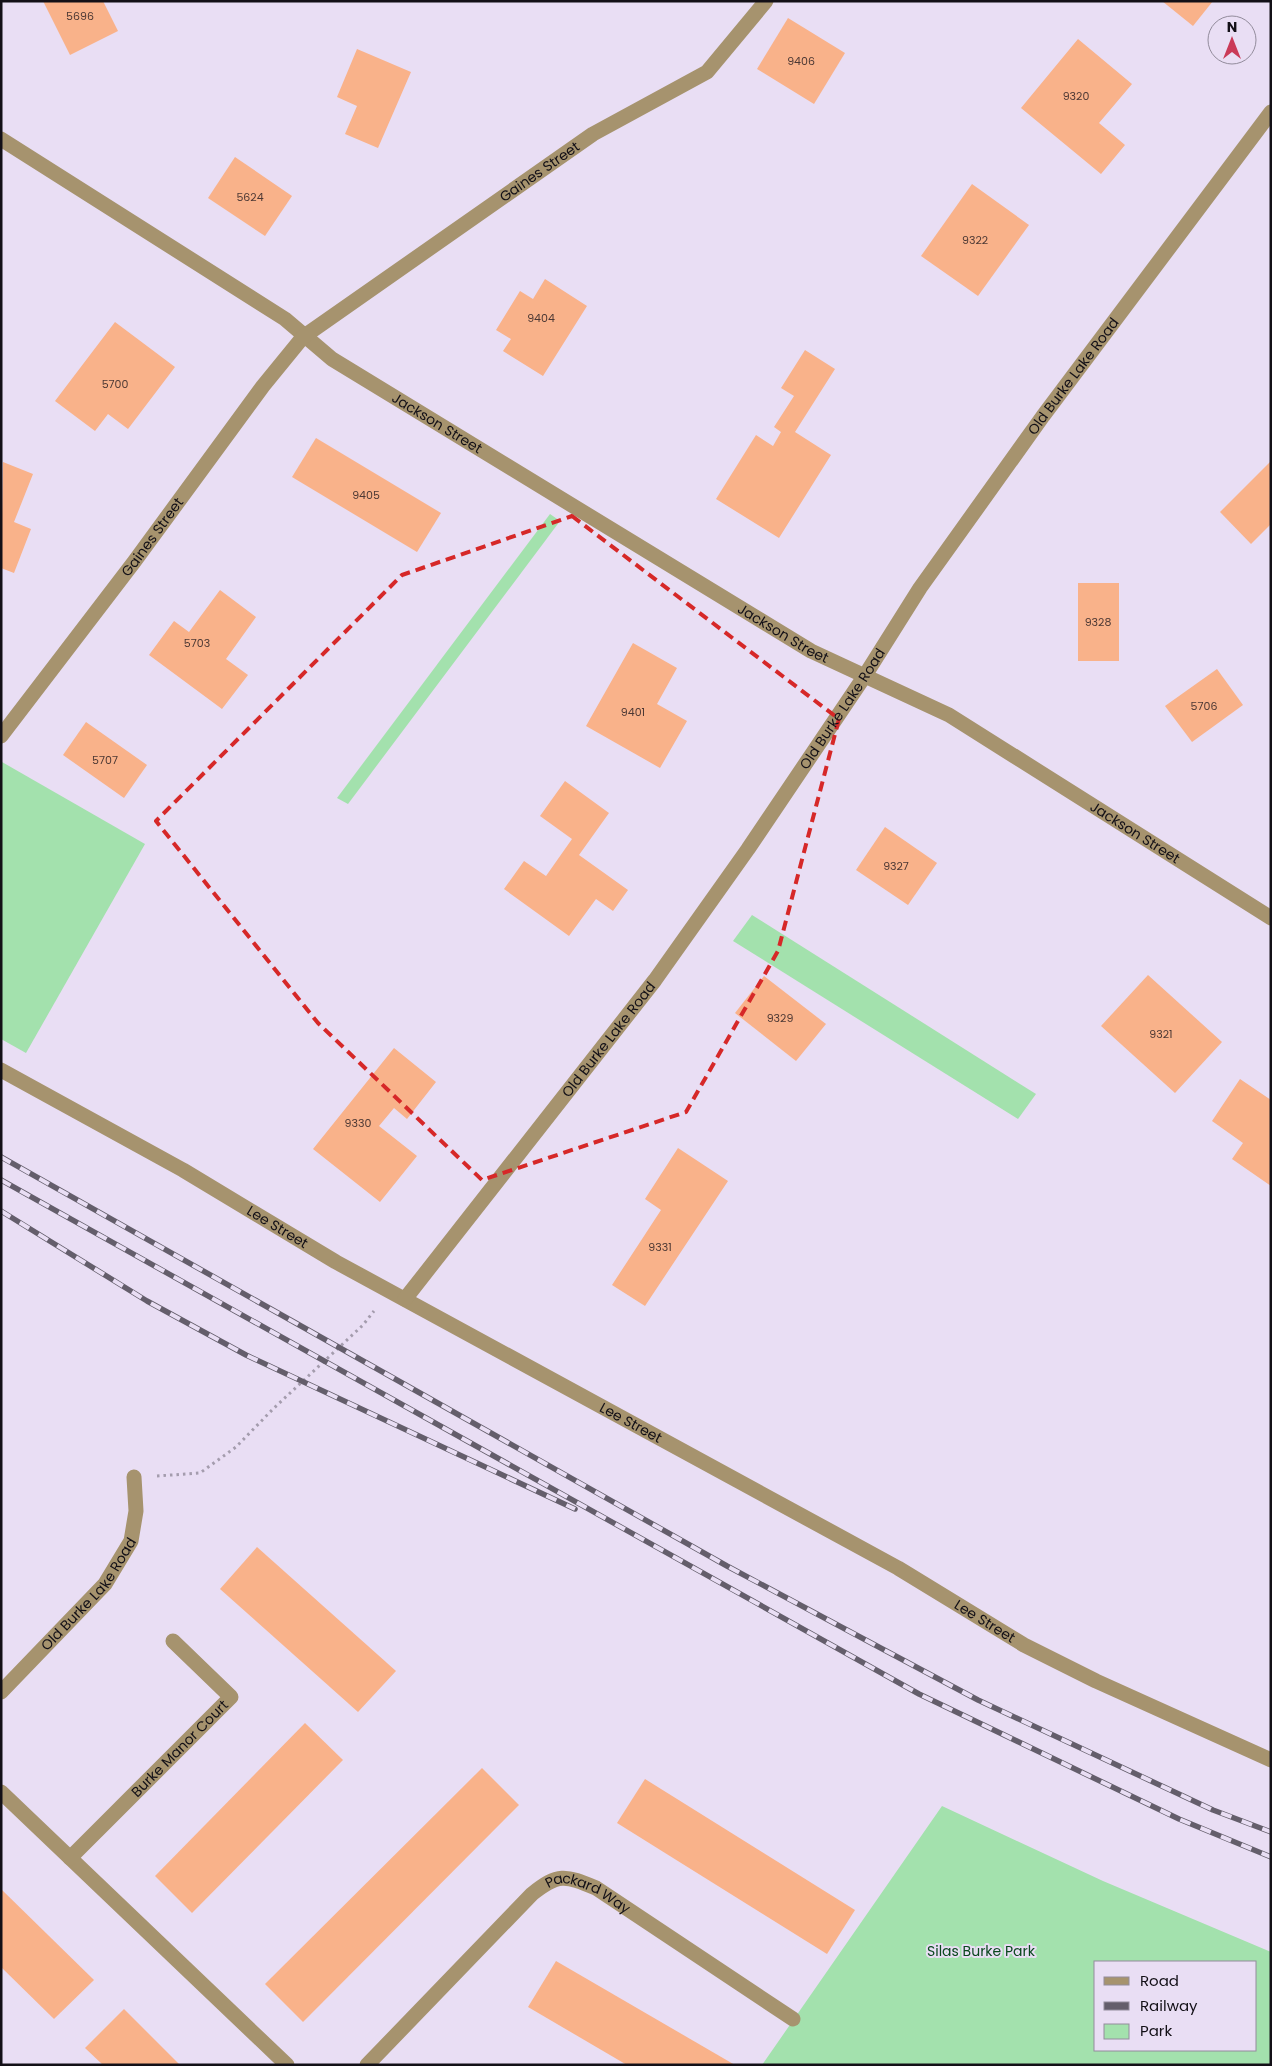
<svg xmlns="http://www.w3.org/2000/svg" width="1272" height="2066" viewBox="0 0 1272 2066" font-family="Poppins,sans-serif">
	<rect width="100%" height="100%" fill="#e9def4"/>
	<g fill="#a3e1ad" fill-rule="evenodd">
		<path d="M550,514L560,521L348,804L337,798Z"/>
		<path d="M2,762L145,844L26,1053L1,1039Z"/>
		<path d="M752,915L1036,1094L1018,1119L733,941Z"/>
		<path d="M942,1806L1103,1881L1271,1952V2065H762ZM1096,1962H1256V2050H1096Z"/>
	</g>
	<g fill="#f9b28a">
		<path d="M43,1H103L118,31L70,55Z"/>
		<path d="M1162,1H1213L1193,26Z"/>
		<path d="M788,18L845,53L814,104L757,69Z"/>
		<path d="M1078,39L1132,84L1099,123L1125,145L1101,174L1021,108Z"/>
		<path d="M357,49L411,72L378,148L345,134L357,106L337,97Z"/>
		<path d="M235,157L292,196L265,236L208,198Z"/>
		<path d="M972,184L1029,225L978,296L921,256Z"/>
		<path d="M545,279L587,306L543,376L503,351L511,339L496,330L520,291L533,299Z"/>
		<path d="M115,322L175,367L128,429L108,414L95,431L55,401Z"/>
		<path d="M805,350L835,369L795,432L831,455L779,538L716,499L756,435L773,446L781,432L774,427L794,396L781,388Z"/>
		<path d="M316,438L441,513L417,552L292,477Z"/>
		<path d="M1271,461V524L1251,544L1220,512Z"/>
		<path d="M3,462L33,474L14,522L31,529L14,573L1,568Z"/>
		<rect x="1078" y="583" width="41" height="78"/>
		<path d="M220,590L256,617L226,659L248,675L222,709L149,655L174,621L189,632Z"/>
		<path d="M633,643L677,668L657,704L687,721L660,768L586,726Z"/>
		<path d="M1217,669L1243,705L1192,742L1165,706Z"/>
		<path d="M86,722L147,765L124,798L63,755Z"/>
		<path d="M565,781L609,813L579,855L628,890L613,911L596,899L569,936L504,889L524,861L546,876L572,839L540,816Z"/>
		<path d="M885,827L937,863L908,905L856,870Z"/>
		<path d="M1148,975L1222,1042L1175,1093L1101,1026Z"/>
		<path d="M764,976L826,1024L796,1061L735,1013Z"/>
		<path d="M394,1048L436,1082L407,1119L394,1108L379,1126L417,1156L380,1202L313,1149Z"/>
		<path d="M1240,1079L1271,1100V1186L1232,1159L1243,1143L1212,1121Z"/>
		<path d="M678,1148L728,1181L645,1306L612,1285L661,1210L645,1199Z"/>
		<path d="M257,1547L396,1671L358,1712L220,1589Z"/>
		<path d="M305,1723L343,1760L192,1913L155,1876Z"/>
		<path d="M482,1768L519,1805L303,2022L265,1984Z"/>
		<path d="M645,1779L855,1910L827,1954L617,1823Z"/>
		<path d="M1,1889L94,1980L54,2019L1,1967Z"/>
		<path d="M556,1961L735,2065H627L528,2007Z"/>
		<path d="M124,2009L180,2065H103L85,2048Z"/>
	</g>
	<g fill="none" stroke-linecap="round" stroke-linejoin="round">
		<path stroke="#a49cad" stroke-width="3" stroke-dasharray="2.5 4" stroke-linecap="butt" d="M157,1476L200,1473L236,1447L274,1408L363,1325L374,1311"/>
		<g stroke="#a6936e" stroke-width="15">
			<path id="s1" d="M1,139L285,319L332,359L811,651L949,715L1271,918"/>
			<path id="s2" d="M1,736L134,562L263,386L303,337L593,134L707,72L766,1"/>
			<path id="s3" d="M1,1070L183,1170L336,1262L898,1568L1024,1645L1096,1681L1271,1760"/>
			<path id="s4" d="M405,1299L655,980L748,849L864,677L920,588L1043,416L1271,112"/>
			<path id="s5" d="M1,1692L105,1584L131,1541L136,1511L134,1477"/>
			<path d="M1,1792L287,2065"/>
			<path id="s6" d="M70,1858L231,1697L173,1641"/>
			<path id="s7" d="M367,2065L532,1894C558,1873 565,1875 596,1888L793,2019"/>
		</g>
		<defs>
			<g id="rail">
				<path d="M1,1157L727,1566L978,1700L1213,1810L1271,1832"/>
				<path d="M1,1180L919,1694L1179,1819L1271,1857"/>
				<path d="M1,1211L147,1301L246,1355L575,1509"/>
			</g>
		</defs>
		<use href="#rail" stroke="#645e6b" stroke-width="5.5"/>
		<use href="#rail" stroke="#e9def4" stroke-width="4" stroke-dasharray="11" stroke-linecap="butt"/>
	</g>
	<path fill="none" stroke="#d62828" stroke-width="4" stroke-dasharray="10 6" stroke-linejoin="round" d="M572,516L839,719L778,951L686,1112L482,1180L318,1023L156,821L402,575Z"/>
	<g text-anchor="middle" stroke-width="4" stroke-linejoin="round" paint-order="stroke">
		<g font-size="11" fill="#4c3834">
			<text x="80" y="20">5696</text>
			<text x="801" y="65">9406</text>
			<text x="1076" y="100">9320</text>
			<text x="250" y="201">5624</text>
			<text x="975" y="244">9322</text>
			<text x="541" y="322">9404</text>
			<text x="115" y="388">5700</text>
			<text x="366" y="499">9405</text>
			<text x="1098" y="626">9328</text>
			<text x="197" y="647">5703</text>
			<text x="1204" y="710">5706</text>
			<text x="633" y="716">9401</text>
			<text x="105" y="764">5707</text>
			<text x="896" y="870">9327</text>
			<text x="780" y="1022">9329</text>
			<text x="1161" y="1038">9321</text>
			<text x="358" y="1127">9330</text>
			<text x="660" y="1251">9331</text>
		</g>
		<g font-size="14" fill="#131017" stroke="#e9def4">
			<text dy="5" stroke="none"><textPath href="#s2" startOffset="789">Gaines Street</textPath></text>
			<text dy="5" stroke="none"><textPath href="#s4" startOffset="1140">Old Burke Lake Road</textPath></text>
			<text dy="5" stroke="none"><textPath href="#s1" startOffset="521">Jackson Street</textPath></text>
			<text dy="5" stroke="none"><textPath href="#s2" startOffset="250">Gaines Street</textPath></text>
			<text dy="5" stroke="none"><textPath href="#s1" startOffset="926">Jackson Street</textPath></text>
			<text dy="5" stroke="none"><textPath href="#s4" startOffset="735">Old Burke Lake Road</textPath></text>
			<text dy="5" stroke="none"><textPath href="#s1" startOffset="1331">Jackson Street</textPath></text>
			<text dy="5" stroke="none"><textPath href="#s4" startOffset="330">Old Burke Lake Road</textPath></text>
			<text dy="5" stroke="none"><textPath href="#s3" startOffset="318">Lee Street</textPath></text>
			<text dy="5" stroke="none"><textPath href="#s3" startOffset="722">Lee Street</textPath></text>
			<text dy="5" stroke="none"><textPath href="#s5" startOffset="132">Old Burke Lake Road</textPath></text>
			<text dy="5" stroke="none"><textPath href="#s3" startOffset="1128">Lee Street</textPath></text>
			<text dy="5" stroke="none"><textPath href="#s6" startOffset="155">Burke Manor Court</textPath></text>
			<text dy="5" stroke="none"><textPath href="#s7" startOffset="301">Packard Way</textPath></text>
		</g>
		<g font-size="14" fill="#0a481e" stroke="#e9def4">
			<text x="981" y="1956">Silas Burke Park</text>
		</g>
	</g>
	<rect width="1272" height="2066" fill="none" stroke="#131017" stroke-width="5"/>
	<rect x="1094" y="1961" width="162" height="90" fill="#e9def4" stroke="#938c9c"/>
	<rect x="1104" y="1977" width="25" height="8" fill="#a6936e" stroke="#938c9c"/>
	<text x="1140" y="1986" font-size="15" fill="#131017">Road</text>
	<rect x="1104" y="2002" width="25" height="8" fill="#645e6b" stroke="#938c9c"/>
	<text x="1140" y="2011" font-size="15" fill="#131017">Railway</text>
	<rect x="1104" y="2024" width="25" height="15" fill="#a3e1ad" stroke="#938c9c"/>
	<text x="1140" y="2036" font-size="15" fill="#131017">Park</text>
	<g transform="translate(1232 40)"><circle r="24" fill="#e9def4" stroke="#938c9c"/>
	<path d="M0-4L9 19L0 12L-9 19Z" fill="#ca3a58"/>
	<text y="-8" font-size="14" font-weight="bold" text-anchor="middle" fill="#131017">N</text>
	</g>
</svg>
